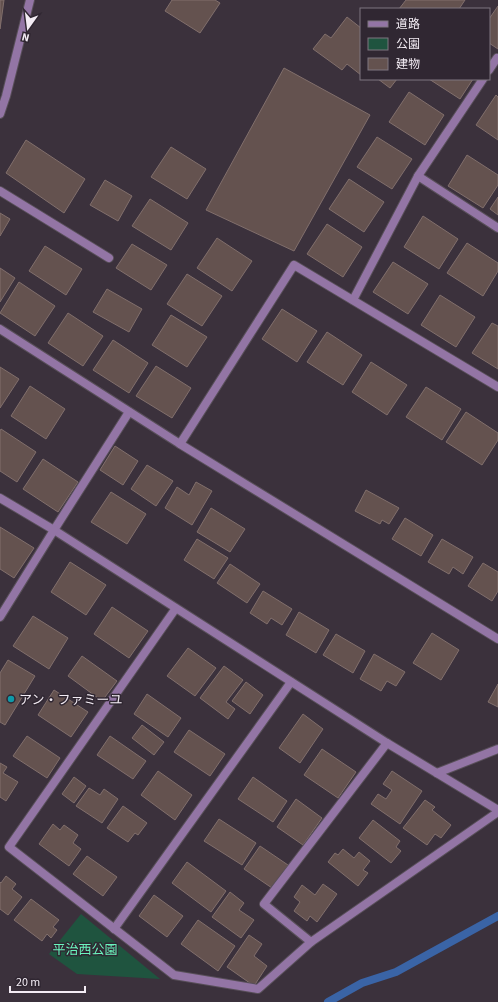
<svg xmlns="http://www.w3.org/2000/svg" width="498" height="1002" viewBox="0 0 498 1002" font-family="'Source Sans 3','Noto Sans JP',sans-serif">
	<rect width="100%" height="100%" fill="#3b313c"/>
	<path fill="#1f543f" d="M81,914L160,979L77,974L49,954Z"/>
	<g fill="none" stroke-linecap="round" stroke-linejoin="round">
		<path stroke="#3a64a6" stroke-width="8" d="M328,1002L362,983L396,972L498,916"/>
	</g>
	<g fill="#64524f" stroke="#816f6c">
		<path d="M0,0H4L0,29Z"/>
		<path d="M172,0H215L220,3L200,33L165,11Z"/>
		<path d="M406,0H465L459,9H399Z"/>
		<path d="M498,6V49L489,43V19Z"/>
		<path d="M347,17L361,28V75L347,64L342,70L313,49L325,34L331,38Z"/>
		<path d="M284,68L370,115L294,251L206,210Z"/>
		<path d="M378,79H397L390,88Z"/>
		<path d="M429,79H473L460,99Z"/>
		<path d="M409,92L444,115L425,145L389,122Z"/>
		<path d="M496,95L498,97V140L476,125Z"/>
		<path d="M377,137L412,159L392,189L357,167Z"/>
		<path d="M26,140L85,179L64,213L6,173Z"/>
		<path d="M171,147L206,169L187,199L151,177Z"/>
		<path d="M467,155L498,175V185L483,208L448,186Z"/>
		<path d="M349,179L384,202L364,232L329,209Z"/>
		<path d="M105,180L132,196L118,221L90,205Z"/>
		<path d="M498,197V215L490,209Z"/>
		<path d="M150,199L188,223L171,250L132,226Z"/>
		<path d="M0,213L10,219L0,236Z"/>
		<path d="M423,216L458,239L439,269L404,247Z"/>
		<path d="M327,224L362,247L343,277L307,254Z"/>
		<path d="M217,238L252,261L232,291L197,268Z"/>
		<path d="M467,243L498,263V271L483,296L447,273Z"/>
		<path d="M132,244L167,265L151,290L116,268Z"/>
		<path d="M45,246L82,269L66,295L29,271Z"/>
		<path d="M393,262L428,284L408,314L373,292Z"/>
		<path d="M0,268L15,278L0,302Z"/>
		<path d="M187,274L222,296L202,326L167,304Z"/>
		<path d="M19,282L55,306L35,336L0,313Z"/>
		<path d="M107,289L142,309L129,332L93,312Z"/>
		<path d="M440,295L475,317L456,347L421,325Z"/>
		<path d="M282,309L317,331L297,362L262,339Z"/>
		<path d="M68,313L103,336L83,366L48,343Z"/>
		<path d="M171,315L207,337L187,367L152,345Z"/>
		<path d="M492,323L498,326V369L472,353Z"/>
		<path d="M327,332L362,355L343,385L307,362Z"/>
		<path d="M113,340L148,363L129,393L93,370Z"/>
		<path d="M371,362L407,385L387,415L352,392Z"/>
		<path d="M156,366L191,388L172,418L136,396Z"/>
		<path d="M0,367L19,379L0,408Z"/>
		<path d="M30,386L65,409L46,439L11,416Z"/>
		<path d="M426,387L461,409L442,440L406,417Z"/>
		<path d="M466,412L498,433V440L482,465L446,442Z"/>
		<path d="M1,429L36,452L17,482L0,471V431Z"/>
		<path d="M115,446L138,461L123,485L100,470Z"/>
		<path d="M43,459L78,482L58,512L23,489Z"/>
		<path d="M147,465L173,481L156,506L131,489Z"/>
		<path d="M196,482L212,491L192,525L165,508L177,487L189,495Z"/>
		<path d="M366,490L399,508L389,524L382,520L380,524L355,511Z"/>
		<path d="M111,492L146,514L127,544L91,522Z"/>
		<path d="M211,508L245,529L230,552L197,532Z"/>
		<path d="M405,518L433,535L421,556L392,539Z"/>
		<path d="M0,527L34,548L14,578L0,569Z"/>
		<path d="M197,539L228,558L214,579L184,560Z"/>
		<path d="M442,539L473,557L463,574L453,567L449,574L428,562Z"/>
		<path d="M70,562L106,585L86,615L51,592Z"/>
		<path d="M483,563L498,572V591L492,601L468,586Z"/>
		<path d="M230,564L260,584L247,603L217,583Z"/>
		<path d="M263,591L292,609L282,625L271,618L267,624L250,613Z"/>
		<path d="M112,607L148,631L129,658L94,634Z"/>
		<path d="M299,612L329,630L316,653L286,635Z"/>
		<path d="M33,616L68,638L49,669L13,646Z"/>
		<path d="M432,633L459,650L441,680L413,663Z"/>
		<path d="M336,634L365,651L353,673L323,655Z"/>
		<path d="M188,648L216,668L195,696L167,676Z"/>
		<path d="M374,654L405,672L396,686L387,681L381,691L360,679Z"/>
		<path d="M82,656L117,681L102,701L68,676Z"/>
		<path d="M8,660L35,676L5,725L0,722V673Z"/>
		<path d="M224,666L243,680L226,702L235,709L228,719L200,698Z"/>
		<path d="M246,682L263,695L250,714L232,701Z"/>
		<path d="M498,684V707L488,702Z"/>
		<path d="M54,690L88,712L71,737L38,715Z"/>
		<path d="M147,694L181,718L168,737L134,714Z"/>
		<path d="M303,714L323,729L300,763L279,748Z"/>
		<path d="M142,725L164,742L154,755L132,738Z"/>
		<path d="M189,730L225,754L210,776L174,752Z"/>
		<path d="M27,736L60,758L47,778L13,756Z"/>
		<path d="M110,736L146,761L133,779L97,755Z"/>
		<path d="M322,749L356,772L338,798L304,775Z"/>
		<path d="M0,763L7,767L3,773L18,782L6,801L0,797Z"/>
		<path d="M158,771L192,795L175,820L141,795Z"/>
		<path d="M392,771L422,791L400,824L371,804L378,794L386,799L392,790L383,784Z"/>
		<path d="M74,777L86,786L74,803L62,794Z"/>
		<path d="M253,777L287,801L273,822L238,799Z"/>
		<path d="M89,788L100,795L104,789L118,799L102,823L76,806Z"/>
		<path d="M296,799L322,818L303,845L277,827Z"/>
		<path d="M425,800L435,807L432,810L451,825L441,838L435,834L427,845L403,828Z"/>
		<path d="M123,806L147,823L138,835L135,833L128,842L107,828Z"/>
		<path d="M219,819L256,843L242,865L204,841Z"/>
		<path d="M373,820L400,841L396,847L401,851L391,863L359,838Z"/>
		<path d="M53,824L60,830L64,825L78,835L73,843L81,849L69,866L39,844Z"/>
		<path d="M260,846L288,865L272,888L244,869Z"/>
		<path d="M343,849L354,858L359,852L370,861L363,870L368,873L358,886L328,862L335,853L338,855Z"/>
		<path d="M87,856L117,877L103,896L73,874Z"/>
		<path d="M187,862L226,891L211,912L172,883Z"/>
		<path d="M6,876L16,884L12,889L22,897L8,915L0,909V882L1,883Z"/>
		<path d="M323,884L337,894L317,922L310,916L307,921L294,911L300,902L294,897L302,885L315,895Z"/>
		<path d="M230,892L244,903L239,910L254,920L241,938L212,917Z"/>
		<path d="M154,895L183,916L167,937L139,916Z"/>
		<path d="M31,899L59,920L53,927L57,930L51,938L47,934L42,941L14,920Z"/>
		<path d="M198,920L235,946L218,971L181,944Z"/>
		<path d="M249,935L262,944L254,956L267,966L254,986L227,967Z"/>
	</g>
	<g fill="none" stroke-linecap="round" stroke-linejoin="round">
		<defs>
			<g id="minor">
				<path d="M489,70L497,58L498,59"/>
				<path d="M0,114L6,96L30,0"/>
				<path d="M418,176L483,79"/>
				<path d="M0,191L109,258"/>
				<path d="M353,300L418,176L498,228"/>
				<path d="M0,329L180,444L294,265L498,387"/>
				<path d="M129,412L54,530L387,743L264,904L311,942L258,989L174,975L9,847L176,608"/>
				<path d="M180,444L498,639"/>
				<path d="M0,498L54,530L0,617"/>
				<path d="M387,743L498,810"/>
				<path d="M437,773L498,749"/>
				<path d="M114,929L291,682"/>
				<path d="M311,942L498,812"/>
			</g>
		</defs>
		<use href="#minor" stroke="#584f59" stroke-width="10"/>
		<use href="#minor" stroke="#9375a5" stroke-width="8"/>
	</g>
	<circle fill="#0f9aa8" stroke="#302732" stroke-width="1.5" cx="11" cy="699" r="4"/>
	<g text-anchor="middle" stroke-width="3" stroke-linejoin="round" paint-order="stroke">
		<g font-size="13" fill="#f3ecf4" stroke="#302732" text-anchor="start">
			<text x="19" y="704">アン・ファミーユ</text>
		</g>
		<g font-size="13" fill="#6af4bd" stroke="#302732">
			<text x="85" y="954">平治西公園</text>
		</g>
	</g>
	<rect x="360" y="8" width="130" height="72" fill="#302732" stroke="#7e7680"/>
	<rect x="368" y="21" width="20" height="6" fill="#9375a5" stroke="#7e7680"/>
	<text x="396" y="28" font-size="12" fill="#f3ecf4">道路</text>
	<rect x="368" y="38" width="20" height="12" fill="#1f543f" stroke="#7e7680"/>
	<text x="396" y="48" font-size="12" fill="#f3ecf4">公園</text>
	<rect x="368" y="58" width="20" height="12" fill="#64524f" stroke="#7e7680"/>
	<text x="396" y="68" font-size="12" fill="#f3ecf4">建物</text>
	<g transform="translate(28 28) rotate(194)" stroke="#302732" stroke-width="3" paint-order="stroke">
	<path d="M0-3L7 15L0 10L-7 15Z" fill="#f3ecf4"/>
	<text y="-6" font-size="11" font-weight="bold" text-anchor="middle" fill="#f3ecf4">N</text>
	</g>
	<path d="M10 986v6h75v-6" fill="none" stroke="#f3ecf4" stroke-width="2"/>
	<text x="16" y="986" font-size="12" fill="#f3ecf4" stroke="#302732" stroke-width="3" paint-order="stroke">20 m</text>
</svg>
